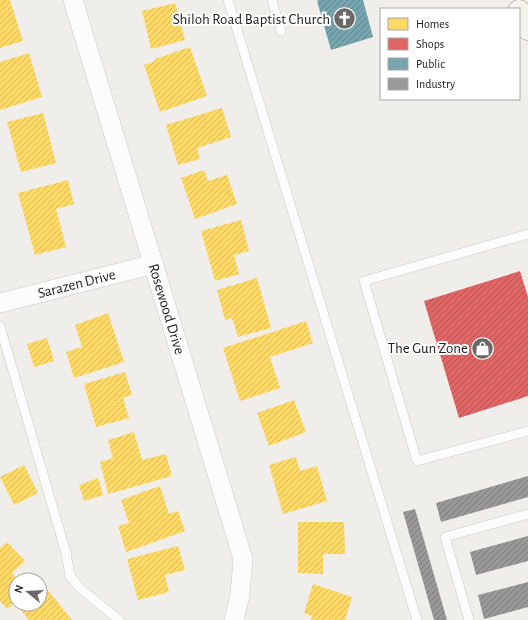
<svg xmlns="http://www.w3.org/2000/svg" width="528" height="620" viewBox="0 0 528 620" font-family="'Alegreya Sans',sans-serif">
	<defs>
		<pattern id="homes-hatch" width="6" height="6" patternUnits="userSpaceOnUse"><rect width="6" height="6" fill="#ffd966"/><path d="M-1 1l2-2M0 6l6-6M5 7l2-2" fill="none" stroke="#daba58"/></pattern>
		<pattern id="shops-hatch" width="6" height="6" patternUnits="userSpaceOnUse"><rect width="6" height="6" fill="#e06666"/><path d="M-1 1l2-2M0 6l6-6M5 7l2-2" fill="none" stroke="#b55454"/></pattern>
		<pattern id="public-hatch" width="6" height="6" patternUnits="userSpaceOnUse"><rect width="6" height="6" fill="#76a5af"/><path d="M-1 1l2-2M0 6l6-6M5 7l2-2" fill="none" stroke="#60868e"/></pattern>
		<pattern id="industry-hatch" width="6" height="6" patternUnits="userSpaceOnUse"><rect width="6" height="6" fill="#999"/><path d="M-1 1l2-2M0 6l6-6M5 7l2-2" fill="none" stroke="#7c7c7c"/></pattern>
	</defs>
	<rect width="100%" height="100%" fill="#f0eeeb"/>
	<g fill="url(#homes-hatch)">
		<path d="M0,0H10L23,41L0,48Z"/>
		<path d="M175,3L185,40L151,49L142,11Z"/>
		<path d="M190,47L207,96L160,112L144,65L155,61V59Z"/>
		<path d="M29,53L42,97L0,110V62Z"/>
		<path d="M222,108L231,137L197,148L200,159L178,165L166,125Z"/>
		<path d="M43,113L56,163L21,172L7,122Z"/>
		<path d="M204,170L208,181L227,175L237,204L195,219L181,178Z"/>
		<path d="M68,180L74,204L56,209L66,247L35,255L18,193Z"/>
		<path d="M241,220L249,251L234,255L239,274L215,281L201,231Z"/>
		<path d="M257,278L271,328L238,337L232,318L225,320L217,290Z"/>
		<path d="M108,313L124,362L74,378L66,352L82,347L75,325Z"/>
		<path d="M306,321L313,343L270,357L280,388L240,401L223,348Z"/>
		<path d="M47,338L54,361L34,367L27,344Z"/>
		<path d="M125,372L132,395L123,398L129,418L96,427L84,384Z"/>
		<path d="M294,400L306,432L269,446L257,413Z"/>
		<path d="M134,432L142,460L166,454L172,476L108,494L100,462L113,458L108,440Z"/>
		<path d="M296,457L300,471L317,466L327,501L283,514L269,465Z"/>
		<path d="M24,465L38,493L14,505L0,477Z"/>
		<path d="M98,478L103,495L84,501L79,485Z"/>
		<path d="M160,486L169,514L178,511L185,531L126,552L118,526L129,523L121,500Z"/>
		<path d="M298,522H344L345,554H323V574L298,573Z"/>
		<path d="M7,542L25,561L12,573L18,580H16V602L7,609L0,601V548Z"/>
		<path d="M178,546L185,570L165,575L169,592L138,600L127,559Z"/>
		<path d="M313,584L352,597L345,620H311L312,616L304,613Z"/>
		<path d="M47,589L72,620H29L21,610L28,604H40V595Z"/>
	</g>
	<path fill="url(#shops-hatch)" d="M520,271L528,297V396L459,418L424,301Z"/>
	<path fill="url(#public-hatch)" d="M319,0H363L373,37L331,50L317,1Z"/>
	<g fill="url(#industry-hatch)">
		<path d="M528,476V497L441,522L436,503Z"/>
		<path d="M415,509L447,620H434L403,512Z"/>
		<path d="M528,536V561L476,575L470,552Z"/>
		<path d="M528,582V607L484,619L478,595Z"/>
	</g>
	<g fill="none" stroke-linecap="round" stroke-linejoin="round">
		<defs>
			<g id="lane">
				<path d="M228,0L417,620"/>
				<path d="M272,0L281,31"/>
				<path d="M528,234L364,281L417,461L528,431"/>
				<path d="M0,326L66,553L70,576L81,589L119,620"/>
				<path d="M469,620L445,537L528,514"/>
			</g>
			<g id="street">
				<path id="s1" d="M73,0L243,559L240,595L234,620"/>
				<path id="s2" d="M0,303L154,264"/>
			</g>
			<path id="secondary" d="M519,11L528,29"/>
		</defs>
		<use href="#lane" stroke="#c9c8c7" stroke-width="10"/>
		<use href="#street" stroke="#c9c8c7" stroke-width="20"/>
		<use href="#secondary" stroke="#999a82" stroke-width="23"/>
		<use href="#lane" stroke="#fdfcfc" stroke-width="9"/>
		<use href="#street" stroke="#fdfcfc" stroke-width="19"/>
		<use href="#secondary" stroke="#f4f4ed" stroke-width="22"/>
	</g>
	<defs>
		<symbol id="church-disc" viewBox="-11 -11 22 22"><circle r="9.5" fill="#6a6968" stroke="#fff"/><path d="M-1.2-6h2.4v3.5h3.3v2.4h-3.3V6h-2.4V-.1h-3.3v-2.4h3.3Z" fill="#fff"/></symbol>
		<symbol id="shop-disc" viewBox="-11 -11 22 22"><circle r="9.5" fill="#6a6968" stroke="#fff"/><path d="M-5-2.5h2.3a2.7 3.5 0 0 1 5.4 0H5L5.5 6h-11ZM-1.5-2.5h3a1.5 2.3 0 0 0-3 0Z" fill="#fff"/></symbol>
	</defs>
	<g fill-rule="evenodd">
		<use href="#church-disc" x="332" y="6" width="25" height="25"/>
		<use href="#shop-disc" x="470" y="336" width="25" height="25"/>
	</g>
	<g text-anchor="middle" stroke-width="4" stroke-linejoin="round" paint-order="stroke">
		<g font-size="15" fill="#222" stroke="#fff" text-anchor="end">
			<text x="330" y="24">Shiloh Road Baptist Church</text>
			<text x="468" y="353">The Gun Zone</text>
		</g>
		<g font-size="15" fill="#222" stroke="#fff">
			<text dy="5" stroke="none"><textPath href="#s2" startOffset="79">Sarazen Drive</textPath></text>
			<text dy="5" stroke="none"><textPath href="#s1" startOffset="323">Rosewood Drive</textPath></text>
		</g>
	</g>
	<rect x="380" y="8" width="140" height="92" fill="#ffffff" stroke="#a7a7a7"/>
	<rect x="388" y="18" width="20" height="12" fill="#ffd966" stroke="#a7a7a7"/>
	<text x="416" y="28" font-size="12" fill="#222222">Homes</text>
	<rect x="388" y="38" width="20" height="12" fill="#e06666" stroke="#a7a7a7"/>
	<text x="416" y="48" font-size="12" fill="#222222">Shops</text>
	<rect x="388" y="58" width="20" height="12" fill="#76a5af" stroke="#a7a7a7"/>
	<text x="416" y="68" font-size="12" fill="#222222">Public</text>
	<rect x="388" y="78" width="20" height="12" fill="#999999" stroke="#a7a7a7"/>
	<text x="416" y="88" font-size="12" fill="#222222">Industry</text>
	<g transform="translate(28 592) rotate(288)"><circle r="19" fill="#ffffff" stroke="#a7a7a7"/>
	<path d="M0-3L7 15L0 10L-7 15Z" fill="#6a6968"/>
	<text y="-6" font-size="11" font-weight="bold" text-anchor="middle" fill="#222222">N</text>
	</g>
</svg>
